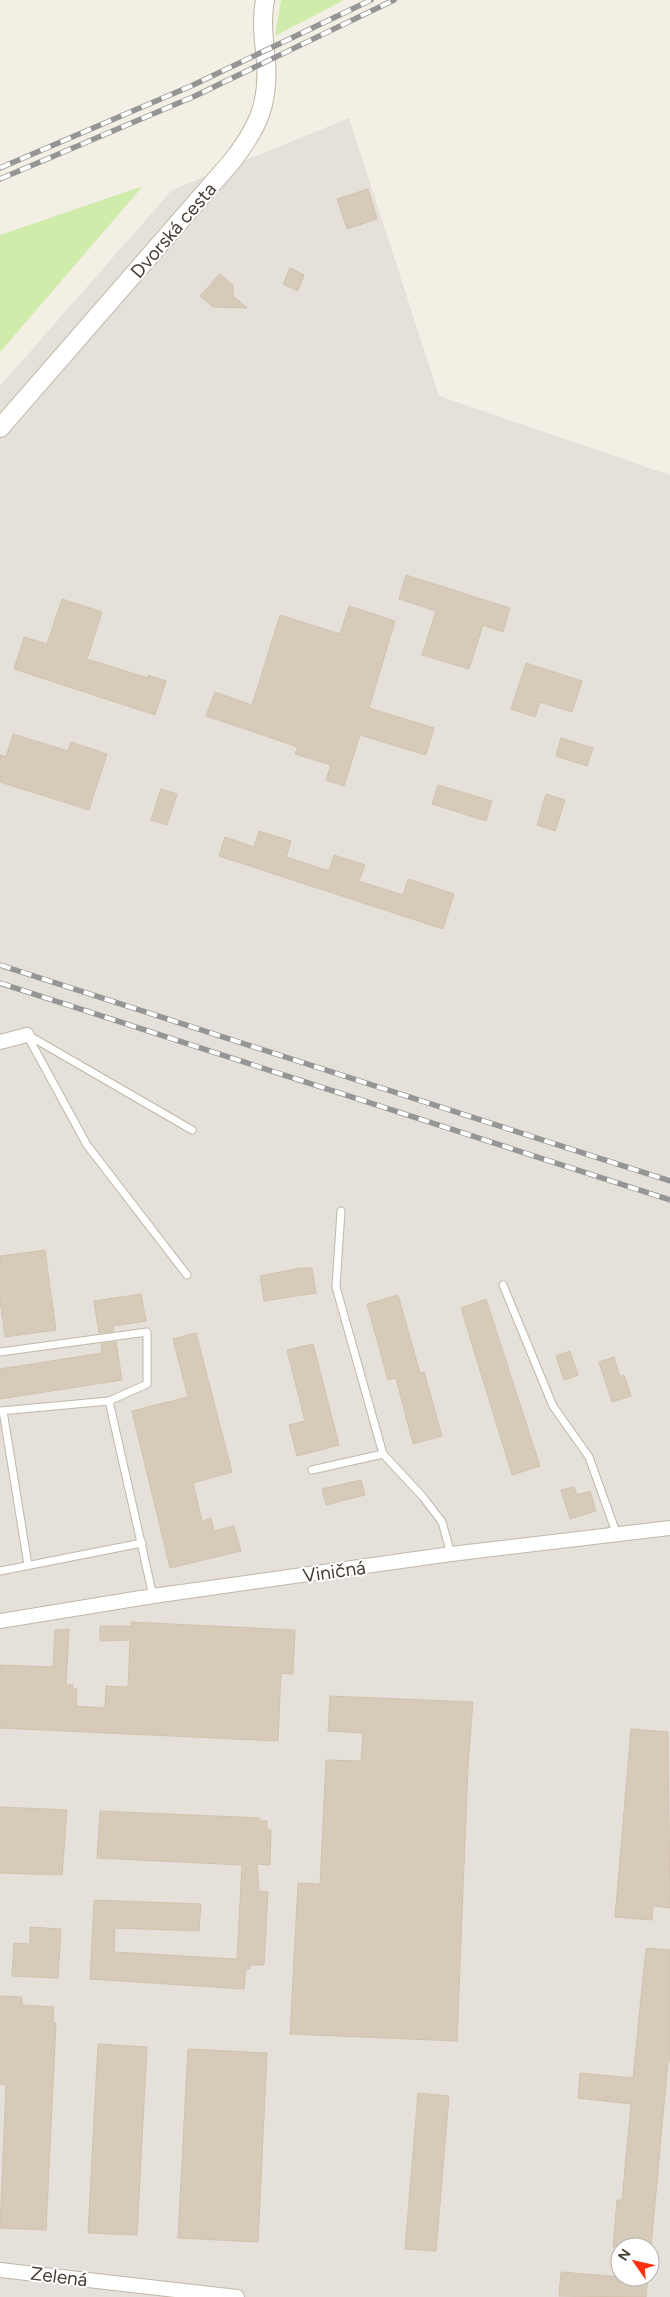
<svg xmlns="http://www.w3.org/2000/svg" width="670" height="2297" viewBox="0 0 670 2297" font-family="Figtree,sans-serif">
	<rect width="100%" height="100%" fill="#f4efe5"/>
	<path fill="#e6e0da" fill-rule="evenodd" d="M349,118L439,396L670,475V2297H0V386L172,190ZM620,2247H650V2277H620Z"/>
	<g fill="#cfecaa">
		<path d="M281,0H344L275,36Z"/>
		<path d="M143,186L0,352V235Z"/>
	</g>
	<g fill="#d6cbb9" stroke="#d2c2ac">
		<path d="M368,189L377,219L347,229L337,199Z"/>
		<path d="M290,268L304,275L298,291L283,284Z"/>
		<path d="M220,274L233,285V296L247,308L213,307L200,296Z"/>
		<path d="M406,575L510,608L503,632L483,625L469,669L422,655L436,611L399,599Z"/>
		<path d="M62,599L102,612L87,659L148,678V675L166,681L155,715L14,669L24,637L47,644Z"/>
		<path d="M349,606L395,621L369,708L434,728L426,755L360,735L344,786L326,780L331,765L295,754L298,747L206,716L215,692L252,705L280,615L340,634Z"/>
		<path d="M526,663L582,681L572,712L540,702L535,717L511,709Z"/>
		<path d="M13,734L68,751L71,742L107,754L89,810L0,782V755L6,757Z"/>
		<path d="M561,738L593,748L587,766L556,756Z"/>
		<path d="M438,785L492,801L486,821L432,804Z"/>
		<path d="M161,789L177,794L167,825L151,820Z"/>
		<path d="M546,794L565,800L555,831L537,825Z"/>
		<path d="M259,831L291,841L286,857L329,871L334,855L365,865L359,881L403,895L408,879L454,894L443,929L219,856L225,837L254,847Z"/>
		<path d="M45,1250L56,1330L5,1337L0,1300V1256Z"/>
		<path d="M300,1268H312L316,1293L264,1301L260,1276Z"/>
		<path d="M141,1294L146,1321L113,1326L114,1331L99,1333L94,1301Z"/>
		<path d="M398,1295L420,1373L424,1372L442,1436L413,1444L396,1378L388,1380L367,1304Z"/>
		<path d="M486,1299L540,1466L512,1475L461,1308Z"/>
		<path d="M196,1333L232,1472L193,1483L202,1521L211,1518L214,1531L234,1526L241,1551L170,1568L132,1411L188,1397L173,1339Z"/>
		<path d="M116,1342L122,1380L0,1399V1369L102,1353L101,1344Z"/>
		<path d="M313,1344L339,1445L297,1456L289,1425L305,1421L287,1350Z"/>
		<path d="M570,1351L578,1375L564,1380L556,1356Z"/>
		<path d="M614,1357L620,1377L624,1375L631,1396L612,1402L599,1362Z"/>
		<path d="M361,1480L365,1495L326,1505L322,1489Z"/>
		<path d="M574,1487L577,1495L590,1491L596,1511L570,1519L561,1490Z"/>
		<path d="M131,1622L295,1630L293,1674L281,1673L278,1741L0,1728V1665L53,1667L55,1630L69,1629L66,1685H73L72,1689H77L76,1706L105,1708L106,1686L128,1687L130,1640L100,1641V1626H131Z"/>
		<path d="M330,1696L473,1702L468,1766L457,2041L290,2034L298,1883L320,1884L326,1760L361,1761L363,1733L328,1731Z"/>
		<path d="M631,1729L668,1732L670,1908L653,1906L652,1920L615,1917Z"/>
		<path d="M0,1807L67,1810L62,1875L0,1873Z"/>
		<path d="M100,1811L259,1818V1821H267V1829L271,1830L270,1865L257,1864L259,1891L268,1892L264,1965H250V1969H246L244,1989L90,1979L94,1900L201,1904L199,1931L115,1928L114,1952L237,1959L242,1865L97,1858Z"/>
		<path d="M30,1927L61,1929L58,1978L12,1976L14,1943L30,1944Z"/>
		<path d="M646,1948L670,1950V2061H668L651,2247H613L617,2200H622L631,2104L578,2098L580,2073L633,2078Z"/>
		<path d="M0,1996L22,1997V2005L54,2007L53,2023H56L46,2230L0,2228L6,2085L0,2084Z"/>
		<path d="M98,2044L147,2047L137,2235L88,2233Z"/>
		<path d="M188,2049L267,2053L258,2242L178,2238Z"/>
		<path d="M418,2093L449,2096L436,2251L405,2249Z"/>
		<path d="M561,2272L620,2277H648L646,2297L559,2296Z"/>
	</g>
	<g fill="none" stroke-linecap="round" stroke-linejoin="round">
		<defs>
			<g id="service">
				<path d="M27,1035L87,1145L187,1275"/>
				<path d="M28,1035L192,1130"/>
				<path d="M341,1211L336,1287L383,1454"/>
				<path d="M503,1285L553,1406L589,1457L617,1535"/>
				<path d="M0,1352L147,1332V1384L109,1401L153,1596"/>
				<path d="M0,1411L109,1401"/>
				<path d="M3,1411L28,1565"/>
				<path d="M312,1470L383,1454L423,1497L442,1522L451,1554"/>
				<path d="M0,1571L142,1543"/>
			</g>
			<g id="minor">
				<path d="M0,1042L27,1035"/>
				<path d="M0,1621L153,1596L451,1554L670,1528"/>
				<path d="M0,2270L237,2297"/>
			</g>
			<path id="tertiary" d="M0,428L233,160C258,127 269,104 266,61C264,41 261,21 265,0"/>
		</defs>
		<use href="#service" stroke="#c0b7a7" stroke-width="9"/>
		<use href="#minor" stroke="#c0b7a7" stroke-width="16"/>
		<use href="#tertiary" stroke="#c0b7a7" stroke-width="20"/>
		<use href="#service" stroke="#fff" stroke-width="7"/>
		<use href="#minor" stroke="#fff" stroke-width="14"/>
		<use href="#tertiary" stroke="#fff" stroke-width="18"/>
		<defs>
			<g id="rail">
				<path d="M0,168L191,86L371,0"/>
				<path d="M0,179L195,96L394,0"/>
				<path d="M0,965L670,1181"/>
				<path d="M0,983L670,1200"/>
			</g>
		</defs>
		<use href="#rail" stroke="#959595" stroke-width="5.5"/>
		<use href="#rail" stroke="#fff" stroke-width="4" stroke-dasharray="11" stroke-linecap="butt"/>
	</g>
	<g text-anchor="middle" stroke-width="4" stroke-linejoin="round" paint-order="stroke">
		<g font-size="19" fill="#473f34" stroke="#fff">
			<text transform="translate(173 230) rotate(-49)" y="7">Dvorská cesta</text>
			<text transform="translate(334 1571) rotate(-8)" y="7">Viničná</text>
			<text transform="translate(59 2276) rotate(7)" y="7">Zelená</text>
		</g>
	</g>
	<g transform="translate(635 2262) rotate(304)"><circle r="24" fill="#ffffff" stroke="#b5b2ae"/>
	<path d="M0-4L9 19L0 12L-9 19Z" fill="#ff3111"/>
	<text y="-8" font-size="14" font-weight="bold" text-anchor="middle" fill="#473f34">N</text>
	</g>
</svg>
